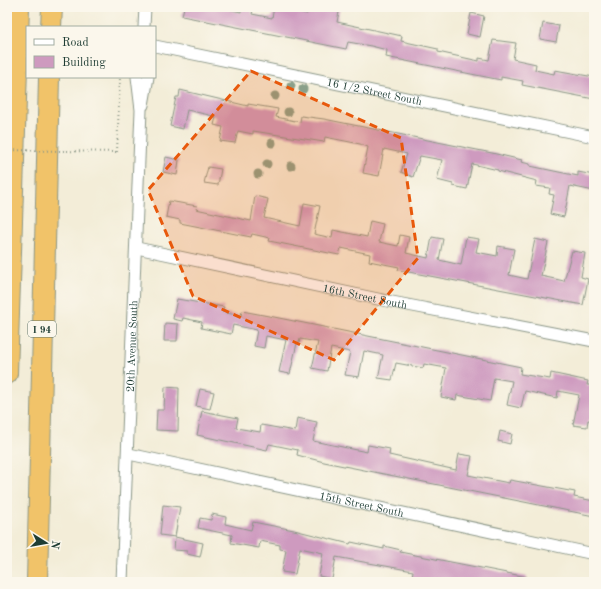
<svg xmlns="http://www.w3.org/2000/svg" width="601" height="589" viewBox="0 0 601 589" font-family="'Old Standard TT',serif">
	<rect width="100%" height="100%" fill="#fbf7ec"/>
	<filter id="ink" filterUnits="userSpaceOnUse"><feTurbulence type="fractalNoise" baseFrequency=".025" numOctaves="2"/><feDisplacementMap in="SourceGraphic" scale="8" xChannelSelector="R" yChannelSelector="G"/><feConvolveMatrix kernelMatrix="1 2 1 2 8 2 1 2 1" color-interpolation-filters="sRGB"/></filter>
	<filter id="wash" filterUnits="userSpaceOnUse"><feTurbulence type="fractalNoise" baseFrequency=".012" numOctaves="4" result="noise"/><feDisplacementMap in="SourceGraphic" scale="16" xChannelSelector="R" yChannelSelector="G"/><feGaussianBlur stdDeviation="0.9" result="paint"/><feColorMatrix in="noise" values="0 0 0 0 0 0 0 0 0 0 0 0 0 0 0 0 0 1.4 0 .05"/><feComposite in="paint" operator="in"/></filter>
	<g filter="url(#wash)">
		<rect width="100%" height="100%" fill="#f3edd8"/>
		<g id="blocks">
			<g fill="#ce9abf">
				<path d="M184,7H218L241,12V7H254L252,14L272,18L274,7H285V9L307,14L309,7H340L337,22L402,36L401,41L438,49V52L479,61V58L489,60L493,40L516,43L513,59L536,64L535,70L554,74L555,70L594,77V99L522,85L523,81L501,77V80L386,57L387,50L371,46L348,42L346,49L182,16Z"/>
				<path d="M471,13L484,16L480,37L467,34Z"/>
				<path d="M543,23L559,26L556,42L540,39Z"/>
				<path d="M180,90L248,106V104L278,109L276,117L300,122L301,116L324,119L492,153L522,160L521,162L530,164V166L578,176V172L594,175V191L570,186L564,217L550,214L554,195L549,194L550,188L536,186L537,181L498,171V170L472,164L467,189L453,186V184L437,180L442,160L420,156L413,177L401,172L407,154L384,149L379,176L363,173L368,147L360,144L325,137L324,142L253,131V134L238,131L235,143L220,141L223,127L214,125L216,117L209,115L187,110L183,129L170,126L176,97H179Z"/>
				<path d="M166,157L179,160L177,175L163,172Z"/>
				<path d="M208,167L221,169L218,185L204,183Z"/>
				<path d="M255,196L268,199L264,218L300,226L304,203L320,206L314,234L332,238L333,230L367,237L370,221L383,224L379,242L398,246L400,235L409,237L406,253L428,258L432,237L443,239L439,260L461,265L466,237L479,239L476,252L497,256L498,246L514,249L509,275L527,279L535,239L548,242L541,276L564,281L572,251L585,253L581,277L588,279L583,305L398,270L399,267L369,261L370,254L341,248L339,255L269,241L270,238L252,234L251,237L180,223V220L166,217L169,201L197,206L196,209L251,221Z"/>
				<path d="M177,299L224,307L222,312L241,316L242,311L274,317L521,367L520,374L550,379L551,373L588,381L587,385H594V421L588,420L587,427L573,425L579,395L558,391L557,398L525,391L521,408L507,405L512,381L494,378L490,401L457,395L456,400L441,397L446,368L424,364L423,368L396,363L392,380L378,378L383,355L364,351L359,377L345,375L350,352L331,348L327,371L312,368L318,342L300,339L299,343H297L290,374L279,372L286,340L266,336L264,348L254,346L257,330L233,325L231,334L201,328L202,322L183,318L182,321L173,319Z"/>
				<path d="M165,323L178,324L177,341H164Z"/>
				<path d="M165,387L179,388L178,431L156,430L157,410H164Z"/>
				<path d="M200,389L214,392L210,409L196,406Z"/>
				<path d="M202,411L238,418L236,428L260,432L261,425L295,431L297,418L317,422L313,441L367,452L368,445L390,449L389,455L456,470L459,454L472,456L468,475L509,483L510,480L575,492L574,497L594,501V516L324,462L297,455L298,450L269,444L267,450L197,435Z"/>
				<path d="M500,431L512,434L510,444L498,441Z"/>
				<path d="M163,505L180,507L175,537L160,535Z"/>
				<path d="M212,514L226,517L225,524L251,530L253,522L294,530L350,544L351,542L384,549V546L401,550L400,552L527,577L526,582H411L413,571L336,557L332,579L319,576L323,553L300,548L295,574L282,572L286,550L280,549V545L260,541L259,548L231,543L232,535L198,528L200,518L211,520Z"/>
				<path d="M175,537L203,543L200,557L187,554V551L174,550Z"/>
			</g>
		</g>
	</g>
	<g filter="url(#ink)">
		<use href="#blocks" fill-opacity="0" stroke="#899586" stroke-width="1"/>
		<g fill="none" stroke-linecap="round" stroke-linejoin="round">
			<defs>
				<g id="minor">
					<path d="M144,27L145,7"/>
					<path id="s1" d="M155,46L594,137"/>
					<path d="M143,105L148,77"/>
					<path id="s2" d="M137,248L392,302L594,341"/>
					<path id="s3" d="M129,454L594,554"/>
					<path id="s4" d="M122,582L141,110L137,77"/>
				</g>
				<g id="motorway">
					<path d="M51,27L52,7"/>
					<path d="M7,374L19,7"/>
					<path d="M37,582L49,77"/>
				</g>
			</defs>
			<use href="#minor" stroke="#899586" stroke-width="13"/>
			<use href="#motorway" stroke="#899586" stroke-width="22"/>
			<path stroke="#899586" stroke-width="2" stroke-dasharray="1 3" stroke-linecap="butt" d="M117,152L120,77"/>
			<use href="#minor" stroke="#fff" stroke-width="11"/>
			<use href="#motorway" stroke="#f1c369" stroke-width="20"/>
			<path stroke="#899586" stroke-width="2" stroke-dasharray="1 3" stroke-linecap="butt" d="M7,150L117,152"/>
		</g>
		<g fill="#8aa08a">
			<circle cx="291" cy="86" r="4.5"/>
			<circle cx="303" cy="89" r="4.5"/>
			<circle cx="275" cy="96" r="4.5"/>
			<circle cx="288" cy="112" r="4.5"/>
			<circle cx="272" cy="143" r="4.5"/>
			<circle cx="267" cy="164" r="4.5"/>
			<circle cx="291" cy="166" r="4.5"/>
			<circle cx="258" cy="174" r="4.5"/>
		</g>
	</g>
	<path fill="#e8590c" fill-opacity="0.2" stroke="#e8590c" stroke-width="3" stroke-dasharray="8 5" stroke-linejoin="round" d="M251,71L401,138L418,258L334,360L193,296L148,190Z"/>
	<g text-anchor="middle" stroke-width="4" stroke-linejoin="round" paint-order="stroke">
		<rect fill="#fbf7ec" stroke="#61756b" stroke-width="1" x="28" y="321" width="28" height="16" rx="3"/>
		<g font-size="10" font-weight="bold" fill="#1f3d34">
			<text x="42" y="333">I 94</text>
		</g>
		<g font-size="11" fill="#1f3d34" stroke="#fbf7ec">
			<text dy="4" stroke="none"><textPath href="#s1" startOffset="224">16 1/2 Street South</textPath></text>
			<text dy="4" stroke="none"><textPath href="#s2" startOffset="233">16th Street South</textPath></text>
			<text dy="4" stroke="none"><textPath href="#s4" startOffset="236">20th Avenue South</textPath></text>
			<text dy="4" stroke="none"><textPath href="#s3" startOffset="238">15th Street South</textPath></text>
		</g>
	</g>
	<rect width="601" height="589" fill="none" stroke="#fbf7ec" stroke-width="24"/>
	<rect x="26" y="26" width="130" height="52" fill="#fbf7ec" stroke="#a3ada2"/>
	<rect x="34" y="39" width="20" height="6" fill="#ffffff" stroke="#a3ada2"/>
	<text x="62" y="46" font-size="12" fill="#1f3d34">Road</text>
	<rect x="34" y="56" width="20" height="12" fill="#ce9abf" stroke="#a3ada2"/>
	<text x="62" y="66" font-size="12" fill="#1f3d34">Building</text>
	<g transform="translate(46 543) rotate(101)" stroke="#fbf7ec" stroke-width="3" paint-order="stroke">
	<path d="M0-3L7 15L0 10L-7 15Z" fill="#1f3d34"/>
	<text y="-6" font-size="11" font-weight="bold" text-anchor="middle" fill="#1f3d34">N</text>
	</g>
</svg>
